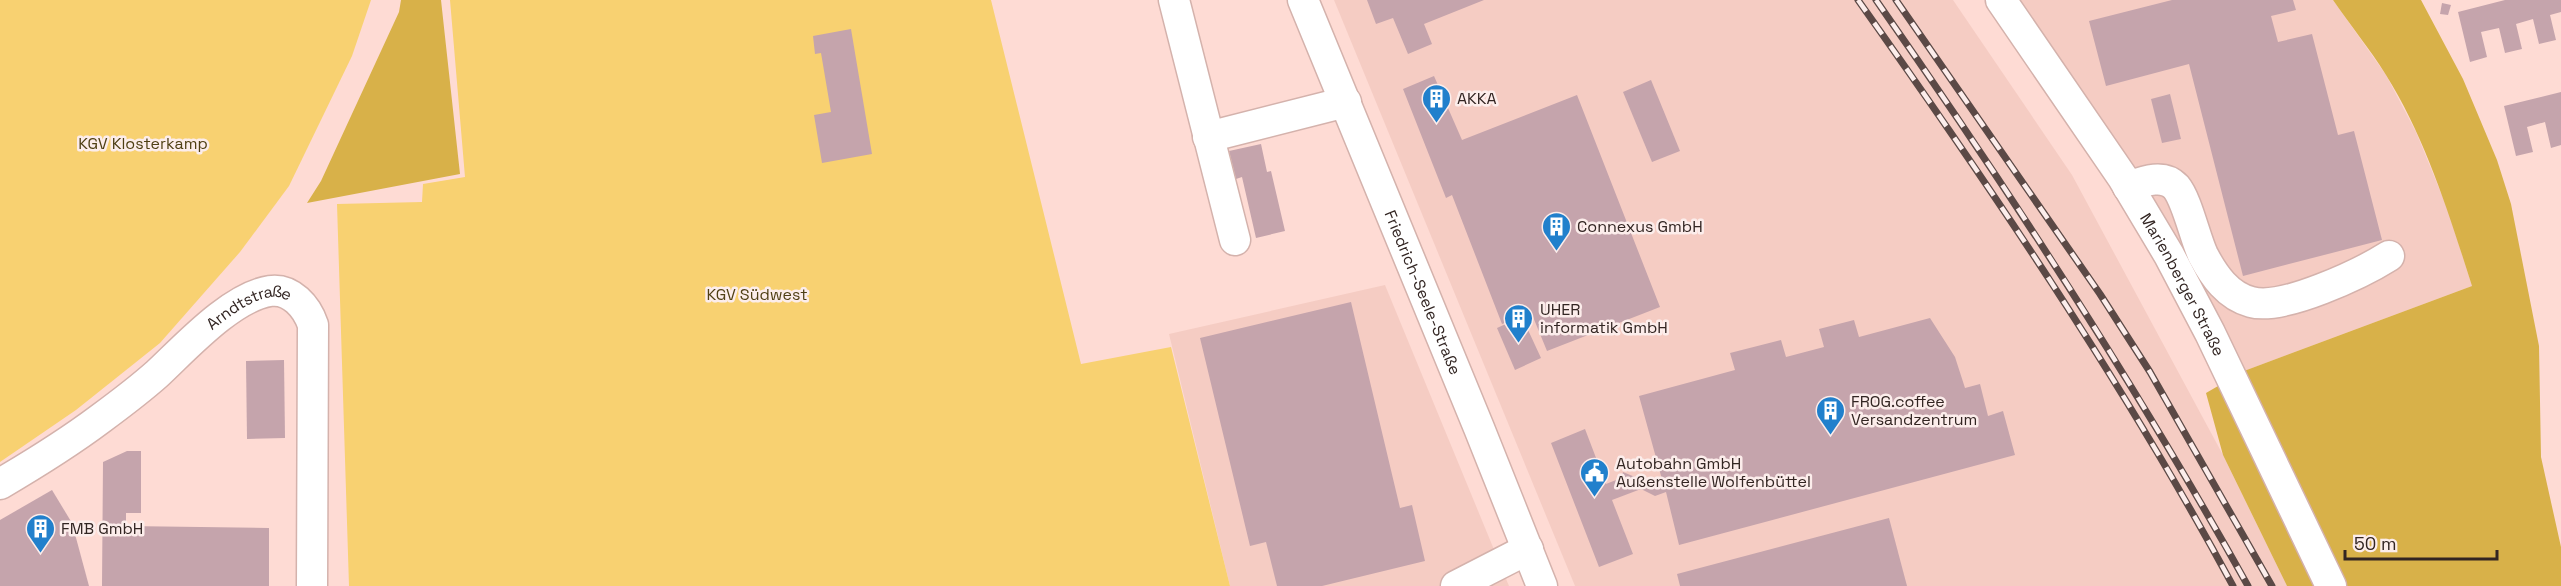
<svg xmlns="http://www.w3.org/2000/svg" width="2561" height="586" viewBox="0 0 2561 586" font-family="'Space Grotesk',sans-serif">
	<rect width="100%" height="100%" fill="#fedbd4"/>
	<g fill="#f5ccc3">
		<path d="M1334,0H1953L2072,175L2223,455L2287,586H1575Z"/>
		<path d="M2015,0H2333L2386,75L2416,132L2448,210L2472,286L2244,371Z"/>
		<path d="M1385,285L1509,586H1230L1169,334Z"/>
	</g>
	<g fill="#f8d171">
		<path d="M0,0H371L352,56L289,186L240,252L160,343L76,410L0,462Z"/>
		<path d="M450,0H991L1081,364L1171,347L1230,586H349L337,204L422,202L423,184L465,177Z"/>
	</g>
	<g fill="#d8b149">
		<path d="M401,0H441L460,174L307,203L321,181L399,12Z"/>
		<path d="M2333,0H2421L2463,79L2497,160L2511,204L2539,346L2541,457L2561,547V586H2287L2223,455L2206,393L2244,371L2472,286C2449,214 2426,139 2386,75C2370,49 2350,25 2333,0Z"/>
	</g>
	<g fill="#c5a4ac">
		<path d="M1367,0H1484L1424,24L1432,44L1408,54L1393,18L1376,24Z"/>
		<path d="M2172,0H2293L2296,10L2271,16L2278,42L2312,34L2338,135L2354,131L2382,240L2243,276L2189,64L2106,86L2089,21Z"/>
		<path d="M2505,0H2561V12L2550,15L2556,40L2539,44L2533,19L2516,24L2522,49L2505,53L2499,28L2481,32L2487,57L2470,62L2458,12Z"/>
		<path d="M2442,3L2451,5L2448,15L2440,14Z"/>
		<path d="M851,29L872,154L822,163L814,115L831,112L821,53L815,54L813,36Z"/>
		<path d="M1434,76L1462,140L1577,95L1660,307L1547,351L1531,312L1522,317L1541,358L1515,370L1497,328L1519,318L1502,324L1452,195L1446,198L1403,89Z"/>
		<path d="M1651,80L1680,151L1652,162L1623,92Z"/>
		<path d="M2561,92V145L2551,148L2545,122L2527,127L2533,152L2516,156L2504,106Z"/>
		<path d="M2170,94L2181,139L2162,143L2151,99Z"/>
		<path d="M1261,144L1267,172L1271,171L1285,231L1256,238L1242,177L1236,179L1229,151Z"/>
		<path d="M1351,302L1400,508L1412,505L1425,561L1322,586H1277L1266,542L1250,546L1200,338Z"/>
		<path d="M1930,318L1955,357L1965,388L1980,384L1988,416L2003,411L2015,455L1679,545L1666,492L1655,496L1641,489L1612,500L1633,554L1599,567L1551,443L1585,429L1606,484L1621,478L1623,472L1654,485L1663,483L1639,396L1735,370L1730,353L1781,340L1786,357L1824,347L1819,329L1854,320L1859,337Z"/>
		<path d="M284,360L285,438L247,439L246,361Z"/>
		<path d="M127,451H141V513H126V526L269,528V586H102L103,462Z"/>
		<path d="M52,490L72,523L89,586H0V520Z"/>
		<path d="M1889,518L1907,586H1680L1677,574Z"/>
	</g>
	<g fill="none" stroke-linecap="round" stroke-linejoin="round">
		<defs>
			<g id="minor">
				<path d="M1174,0L1235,240"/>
				<path id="s1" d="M1303,0L1479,428L1542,586"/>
				<path id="s2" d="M2001,0L2123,178L2169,255L2210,333L2331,586"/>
				<path d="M1208,137L1346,102"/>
				<path d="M2128,187C2142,182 2163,173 2176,187C2187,200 2195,238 2203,255C2214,276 2228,296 2251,302C2283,311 2362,273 2389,256"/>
				<path id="s3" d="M0,484C34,464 68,443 100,419C119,405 139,390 157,374C185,348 231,297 270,291C291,288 307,307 313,325L312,586"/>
				<path d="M1456,586L1528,549"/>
			</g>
		</defs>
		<use href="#minor" stroke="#d4b2ac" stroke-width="33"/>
		<use href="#minor" stroke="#fff" stroke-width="30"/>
		<defs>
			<g id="rail">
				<path d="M1858,0C1992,189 2123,382 2233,586"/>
				<path d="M1876,0C2009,190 2135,383 2248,586"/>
				<path d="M1896,0L2100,294L2150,372L2272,586"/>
			</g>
		</defs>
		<use href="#rail" stroke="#5b4946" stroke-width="7"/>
		<use href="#rail" stroke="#fcedeb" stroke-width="4.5" stroke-dasharray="14" stroke-linecap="butt"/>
	</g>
	<defs>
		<symbol id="building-pin" viewBox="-11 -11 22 30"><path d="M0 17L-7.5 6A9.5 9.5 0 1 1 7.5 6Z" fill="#2180cc" stroke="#fcedeb"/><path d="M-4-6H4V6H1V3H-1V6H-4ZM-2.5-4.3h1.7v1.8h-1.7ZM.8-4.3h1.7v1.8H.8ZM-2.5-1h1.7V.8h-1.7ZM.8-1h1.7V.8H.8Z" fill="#fff"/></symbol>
		<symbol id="civic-pin" viewBox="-11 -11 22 30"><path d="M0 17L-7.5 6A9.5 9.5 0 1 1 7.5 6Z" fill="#2180cc" stroke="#fcedeb"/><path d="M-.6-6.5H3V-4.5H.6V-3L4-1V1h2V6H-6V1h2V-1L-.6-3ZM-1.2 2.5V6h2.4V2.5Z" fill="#fff"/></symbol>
	</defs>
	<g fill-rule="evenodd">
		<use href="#building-pin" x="1420" y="82" width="33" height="45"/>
		<use href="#building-pin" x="1540" y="210" width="33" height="45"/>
		<use href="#building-pin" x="1502" y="302" width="33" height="45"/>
		<use href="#building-pin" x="1814" y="394" width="33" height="45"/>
		<use href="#civic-pin" x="1578" y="456" width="33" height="45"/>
		<use href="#building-pin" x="24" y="512" width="33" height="45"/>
	</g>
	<g text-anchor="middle" stroke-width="5" stroke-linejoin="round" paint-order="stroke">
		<g font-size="16" fill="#322522" stroke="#fcedeb" text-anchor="start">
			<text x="1457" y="104">AKKA</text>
			<text x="1577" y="232">Connexus GmbH</text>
			<text x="1540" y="315">UHER<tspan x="1540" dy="18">informatik GmbH</tspan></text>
			<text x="1851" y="407">FROG.coffee<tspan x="1851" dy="18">Versandzentrum</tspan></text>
			<text x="1616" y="469">Autobahn GmbH<tspan x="1616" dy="18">Außenstelle Wolfenbüttel</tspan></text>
			<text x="61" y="534">FMB GmbH</text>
		</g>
		<g font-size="16" fill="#4f3f14" stroke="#fcedeb">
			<text x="143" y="149">KGV Klosterkamp</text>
			<text x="757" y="300">KGV Südwest</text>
		</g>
		<g font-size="16" fill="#322522" stroke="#fcedeb">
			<text dy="6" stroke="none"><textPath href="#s2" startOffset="338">Marienberger Straße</textPath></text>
			<text dy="6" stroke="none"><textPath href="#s1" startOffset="316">Friedrich-Seele-Straße</textPath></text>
			<text dy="6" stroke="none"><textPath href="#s3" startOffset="309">Arndtstraße</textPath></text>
		</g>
	</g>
	<path d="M2345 550v9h152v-9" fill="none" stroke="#322522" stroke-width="3"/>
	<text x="2354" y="550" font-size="18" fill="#322522" stroke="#fcedeb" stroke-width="4.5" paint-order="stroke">50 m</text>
</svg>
